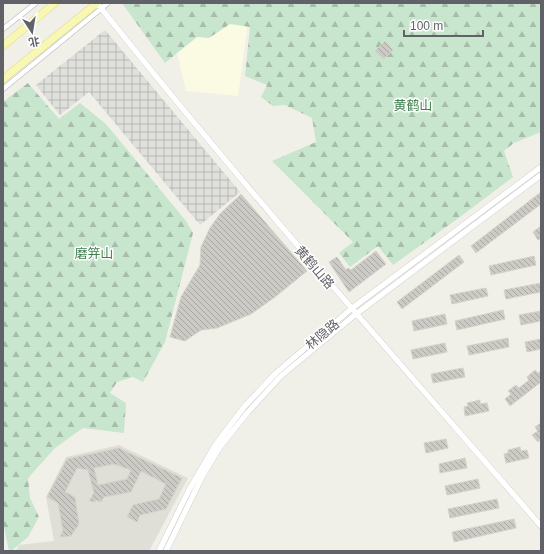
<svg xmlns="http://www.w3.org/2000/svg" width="544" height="554" viewBox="0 0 544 554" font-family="Arial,'Noto Sans SC',sans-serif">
	<defs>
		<pattern id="industrial-grid" width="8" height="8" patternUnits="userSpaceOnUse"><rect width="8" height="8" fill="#dfdfdb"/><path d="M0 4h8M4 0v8" fill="none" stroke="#b8b8b5"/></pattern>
		<pattern id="forest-firs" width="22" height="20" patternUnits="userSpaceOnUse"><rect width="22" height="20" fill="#c8e5cd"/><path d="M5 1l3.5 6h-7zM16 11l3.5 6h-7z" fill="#a6bdaa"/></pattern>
		<pattern id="building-back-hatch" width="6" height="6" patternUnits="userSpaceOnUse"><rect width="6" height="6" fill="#cccac5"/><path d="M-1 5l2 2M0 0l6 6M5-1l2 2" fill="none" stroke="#a9a7a4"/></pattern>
	</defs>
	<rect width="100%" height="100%" fill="#f0f0e9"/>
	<path fill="#fbfae3" d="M249,14L238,96L186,91L174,39Z"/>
	<path fill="url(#industrial-grid)" d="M105,30L240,192L200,225L89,92L60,115L36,85Z"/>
	<path fill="#e0dfd7" d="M119,445L188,478L149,551H16L19,545L54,541L46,497L66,457Z"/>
	<g fill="url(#forest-firs)">
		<path d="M122,3H541V132L514,143L504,151L513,177L460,217L393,265L378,246L350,267L339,253L353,242L272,161L316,142L312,118L285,105L273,106L261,97L267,85L245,76L250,27L230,24L209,38L197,37L165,63Z"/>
		<path d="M28,83L59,119L80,103L106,124L186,221L193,233L165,342L143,382L133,377L117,382L110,393L126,403L124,433L83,428L55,448L28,478L30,498L39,517L28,537L11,551H9L3,522V102Z"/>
	</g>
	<g fill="url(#building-back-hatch)" stroke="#d5d3c7" fill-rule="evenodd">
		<path d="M385,41L393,50L384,59L375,51Z"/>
		<path d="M541,192V204L476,253L471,246Z"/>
		<path d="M241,194L307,271L275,297L251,314L217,328L201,330L185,341L170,337L181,297L200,265L201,247L210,228L220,214Z"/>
		<path d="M541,226V238L538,240L533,232Z"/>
		<path d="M376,251L386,264L349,292L329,262L337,257L346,270L348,268L351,270Z"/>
		<path d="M459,255L464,262L402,309L397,302Z"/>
		<path d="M534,256L536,265L491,275L489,266Z"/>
		<path d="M541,283V292L506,299L504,290Z"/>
		<path d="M486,288L488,296L452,304L450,295Z"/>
		<path d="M503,310L505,319L457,330L455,321Z"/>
		<path d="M541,311V321L521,325L519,315Z"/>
		<path d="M445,314L447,324L414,331L412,321Z"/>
		<path d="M508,338L509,347L469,355L467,346Z"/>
		<path d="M541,339V349L527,352L525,342Z"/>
		<path d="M445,343L447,352L413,359L411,350Z"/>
		<path d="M463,368L465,377L433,383L431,374Z"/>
		<path d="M535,370L538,373L541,371V382L510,406L505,399L511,394L508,391L516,385L519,388L529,380L527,377Z"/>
		<path d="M480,400V404L487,403L489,411L465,416L464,407L468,406L467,403Z"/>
		<path d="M541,423V439L538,442L532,435L538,431L535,427Z"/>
		<path d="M446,439L448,448L426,453L424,443Z"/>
		<path d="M520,447L521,451L527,450L529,458L506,463L504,454L508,453V450Z"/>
		<path d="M119,448L182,478L166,509L140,515L137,522L127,517L133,505L159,499L166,484L141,471L131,492L104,497L101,502L96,500L95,502L89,501L94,493L88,470L77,468L65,492L75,497L79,524L71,536L60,537L63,531L58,503L47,497L67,459ZM114,464L131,470L127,479L98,485L94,468Z"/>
		<path d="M465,458L467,468L440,473L439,464Z"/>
		<path d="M478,479L480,488L447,495L445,486Z"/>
		<path d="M497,499L499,508L450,518L448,509Z"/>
		<path d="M514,519L516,528L454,542L452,532Z"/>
	</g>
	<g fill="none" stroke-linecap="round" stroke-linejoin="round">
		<defs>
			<g id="minor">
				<path d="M3,29L36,3"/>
				<path d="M3,89L108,3"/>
			</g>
			<g id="tertiary">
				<path d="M97,3C239,182 391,353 541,526"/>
				<path d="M159,551L189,490L216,444L244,407L276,373L351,309L541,167"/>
				<path d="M166,551L203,475L220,447L248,412L281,376L356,314L541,175"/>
			</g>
			<g id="primary">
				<path d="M3,46L55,3"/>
				<path d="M3,79L97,3"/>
			</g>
		</defs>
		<use href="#minor" stroke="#b8b9bd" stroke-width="5.5"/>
		<use href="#tertiary" stroke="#b8b9bd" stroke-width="6"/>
		<use href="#primary" stroke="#e5d76d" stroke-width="8"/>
		<use href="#minor" stroke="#fff" stroke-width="4.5"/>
		<use href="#tertiary" stroke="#fff" stroke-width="5.5"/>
		<use href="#primary" stroke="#f7f8b6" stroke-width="7"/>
	</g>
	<g text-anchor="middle" stroke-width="3" stroke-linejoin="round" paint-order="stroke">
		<g font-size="13" fill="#3e804c" stroke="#fff">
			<text x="413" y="110">黄鹤山</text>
			<text x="94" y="258">磨笄山</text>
		</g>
		<g font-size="13" fill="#606267" stroke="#fff">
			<text transform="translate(315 267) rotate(49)" y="5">黄鹤山路</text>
			<text transform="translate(322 334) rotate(-40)" y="5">林隐路</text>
		</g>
	</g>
	<rect width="544" height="554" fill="none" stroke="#606267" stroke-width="8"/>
	<g transform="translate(32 32) rotate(168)" stroke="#ffffff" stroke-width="3" paint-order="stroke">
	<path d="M0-3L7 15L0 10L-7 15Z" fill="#606267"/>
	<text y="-6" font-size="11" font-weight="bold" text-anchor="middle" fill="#606267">北</text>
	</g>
	<path d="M404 30v6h79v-6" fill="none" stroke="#606267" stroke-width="2"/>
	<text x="410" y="30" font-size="12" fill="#606267" stroke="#ffffff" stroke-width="3" paint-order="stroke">100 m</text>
</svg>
